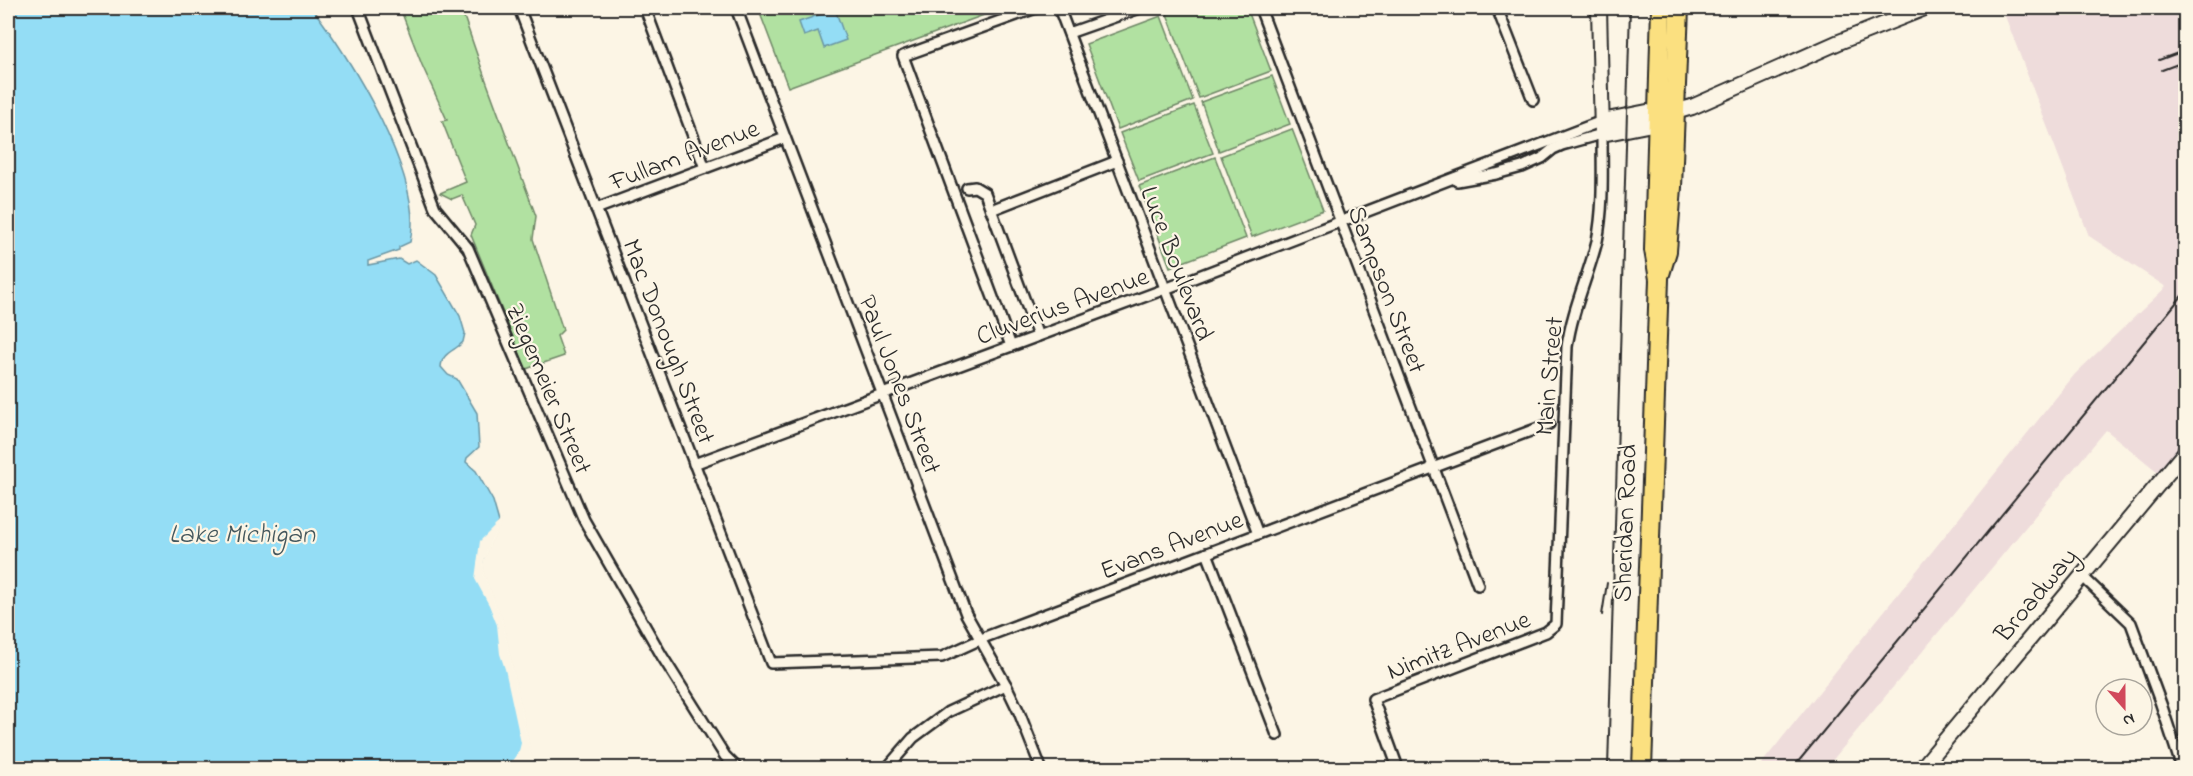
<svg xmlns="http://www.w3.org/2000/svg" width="2193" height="776" viewBox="0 0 2193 776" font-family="'Indie Flower',sans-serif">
	<rect width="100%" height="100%" fill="#fcf5e5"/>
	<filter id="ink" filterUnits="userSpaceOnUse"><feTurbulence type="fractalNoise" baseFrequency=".0167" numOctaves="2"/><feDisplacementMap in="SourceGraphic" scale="12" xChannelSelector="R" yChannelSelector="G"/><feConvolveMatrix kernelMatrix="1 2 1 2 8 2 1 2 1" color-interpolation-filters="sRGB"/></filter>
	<g filter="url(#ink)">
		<path fill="#eedcdb" d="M2002,8H2185L2186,333L2177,343L2185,364V439L2158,472L2106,430L1826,768H1758L2075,374L2166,287L2089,236Z"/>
		<g fill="#b1e1a1" stroke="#6e8666" stroke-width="1.5">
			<path d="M400,8H461L484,75L536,216L533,239L563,330L557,336L564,356L526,369L471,235L475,225L462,195L452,199L440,193L466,182L442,121L447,120L422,65Z"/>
			<path d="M758,8H1003L788,87Z"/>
			<path d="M1184,8H1247L1271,71L1199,98L1167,14Z"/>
			<path d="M1161,16L1193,100L1118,129L1086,44Z"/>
			<path d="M1272,76L1290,124L1219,151L1201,102Z"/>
			<path d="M1194,105L1213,153L1139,181L1120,133Z"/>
			<path d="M1292,129L1323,210L1252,237L1221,156Z"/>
			<path d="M1215,157L1246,238L1170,267L1139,186Z"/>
		</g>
		<g fill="#94ddf5" stroke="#6a96a4" stroke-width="1.5">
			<path d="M8,8H312C350,57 425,178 410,242L399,247V250L368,261V265L399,259L407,264L416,260L436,275L460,316L465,333L463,342C455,351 442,352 441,367L448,375L457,379L477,413L479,447L467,458L466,462L476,471L493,501L499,522L487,543L480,573L499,620L531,768H8Z"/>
			<path d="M835,9L846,40L824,48L818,31L804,36L799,22Z"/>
		</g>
		<path fill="#fcf5e5" d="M500,516L501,523L490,544L484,560L483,573L502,619L534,768H507L519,751L521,743L505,669L500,654L497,625L489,605L475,579L480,541L499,522Z"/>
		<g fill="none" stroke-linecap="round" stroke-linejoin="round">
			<defs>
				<g id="street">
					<path d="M358,8L435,208L468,248L584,520L662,656L725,756L737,768"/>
					<path d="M519,8L771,663L942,657L988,636L1549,424"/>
					<path d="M645,8L705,168"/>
					<path d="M736,8L966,614L1006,685L1019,712L1041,768"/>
					<path d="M1059,8L1258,534"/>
					<path d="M1260,8L1478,585"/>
					<path d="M1497,8L1533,100"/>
					<path d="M1069,33L1140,8"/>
					<path d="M967,188L975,187L985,193L1038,336"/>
					<path d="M596,209L785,138"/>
					<path d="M991,210L1117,161"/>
					<path d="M1011,346L903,56L1036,8"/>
					<path d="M694,464L1165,289L1602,121"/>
					<path d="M1207,553L1277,735"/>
					<path d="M2081,575L2131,623L2161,704L2182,768"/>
					<path d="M887,768L913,738L948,712L1006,685"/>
					<path d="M1398,768L1373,699L1546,632L1556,624L1567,347C1572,310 1588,277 1597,241C1604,207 1602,169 1602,134L1562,145L1553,149L1542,158L1522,167L1496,174L1457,181"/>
				</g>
				<g id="secondary">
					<path d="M1599,8L1602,134L1647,125L1658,117L1692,107L1839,42L1925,8"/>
					<path d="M1602,121L1647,112L1658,117"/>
					<path d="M1922,768L2186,451"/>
				</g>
				<g id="highway">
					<path d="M1660,274L1667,251L1672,187L1679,8"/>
					<path d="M1642,768L1659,279L1654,250L1661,8"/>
				</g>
			</defs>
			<use href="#street" stroke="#2b2b2b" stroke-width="14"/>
			<use href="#secondary" stroke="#2b2b2b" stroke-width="18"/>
			<use href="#highway" stroke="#2b2b2b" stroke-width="22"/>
			<use href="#street" stroke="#fcf5e5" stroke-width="9"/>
			<use href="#secondary" stroke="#fcf5e5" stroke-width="14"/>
			<use href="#highway" stroke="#fbe080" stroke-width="18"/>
			<g stroke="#2b2b2b" stroke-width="2">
				<path d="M2159,60L2186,50"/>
				<path d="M2162,70L2186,61"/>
				<path d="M1602,615L1607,583"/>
				<path d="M1608,768L1630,8"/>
				<path d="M1793,768L2186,291"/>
			</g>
		</g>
	</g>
	<g text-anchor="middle" stroke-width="4.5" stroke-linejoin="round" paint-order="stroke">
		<g font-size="26" fill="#2b2b2b" stroke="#fcf5e5">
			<text transform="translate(684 154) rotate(-21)" y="9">Fullam Avenue</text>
			<text transform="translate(1178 263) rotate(69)" y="9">Luce Boulevard</text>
			<text transform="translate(1388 289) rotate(69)" y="9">Sampson Street</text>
			<text transform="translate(1062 305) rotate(-20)" y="9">Cluverius Avenue</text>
			<text transform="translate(670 341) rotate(69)" y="9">Mac Donough Street</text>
			<text transform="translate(1548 376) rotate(-85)" y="9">Main Street</text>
			<text transform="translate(901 384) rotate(69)" y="9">Paul Jones Street</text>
			<text transform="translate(550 388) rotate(67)" y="9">Ziegemeier Street</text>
			<text transform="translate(1624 523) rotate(-88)" y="9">Sheridan Road</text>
			<text transform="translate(1171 544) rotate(-21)" y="9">Evans Avenue</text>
			<text transform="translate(2035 594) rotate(-50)" y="9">Broadway</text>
			<text transform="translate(1458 644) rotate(-21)" y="9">Nimitz Avenue</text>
		</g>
		<g font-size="27" font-style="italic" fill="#45585e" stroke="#fcf5e5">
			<text x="242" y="542">Lake Michigan</text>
		</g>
	</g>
	<rect width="2193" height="776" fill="none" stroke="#fcf5e5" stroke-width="30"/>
	<rect x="15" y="15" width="2163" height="746" fill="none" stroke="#2b2b2b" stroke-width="2" filter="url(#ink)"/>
	<g transform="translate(2124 707) rotate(159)"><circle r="28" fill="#fcf5e5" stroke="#a8a49b" stroke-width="1.5"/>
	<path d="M0-4.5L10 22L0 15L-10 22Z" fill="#d1495b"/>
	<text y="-9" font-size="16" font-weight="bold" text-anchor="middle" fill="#2b2b2b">N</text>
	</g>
</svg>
